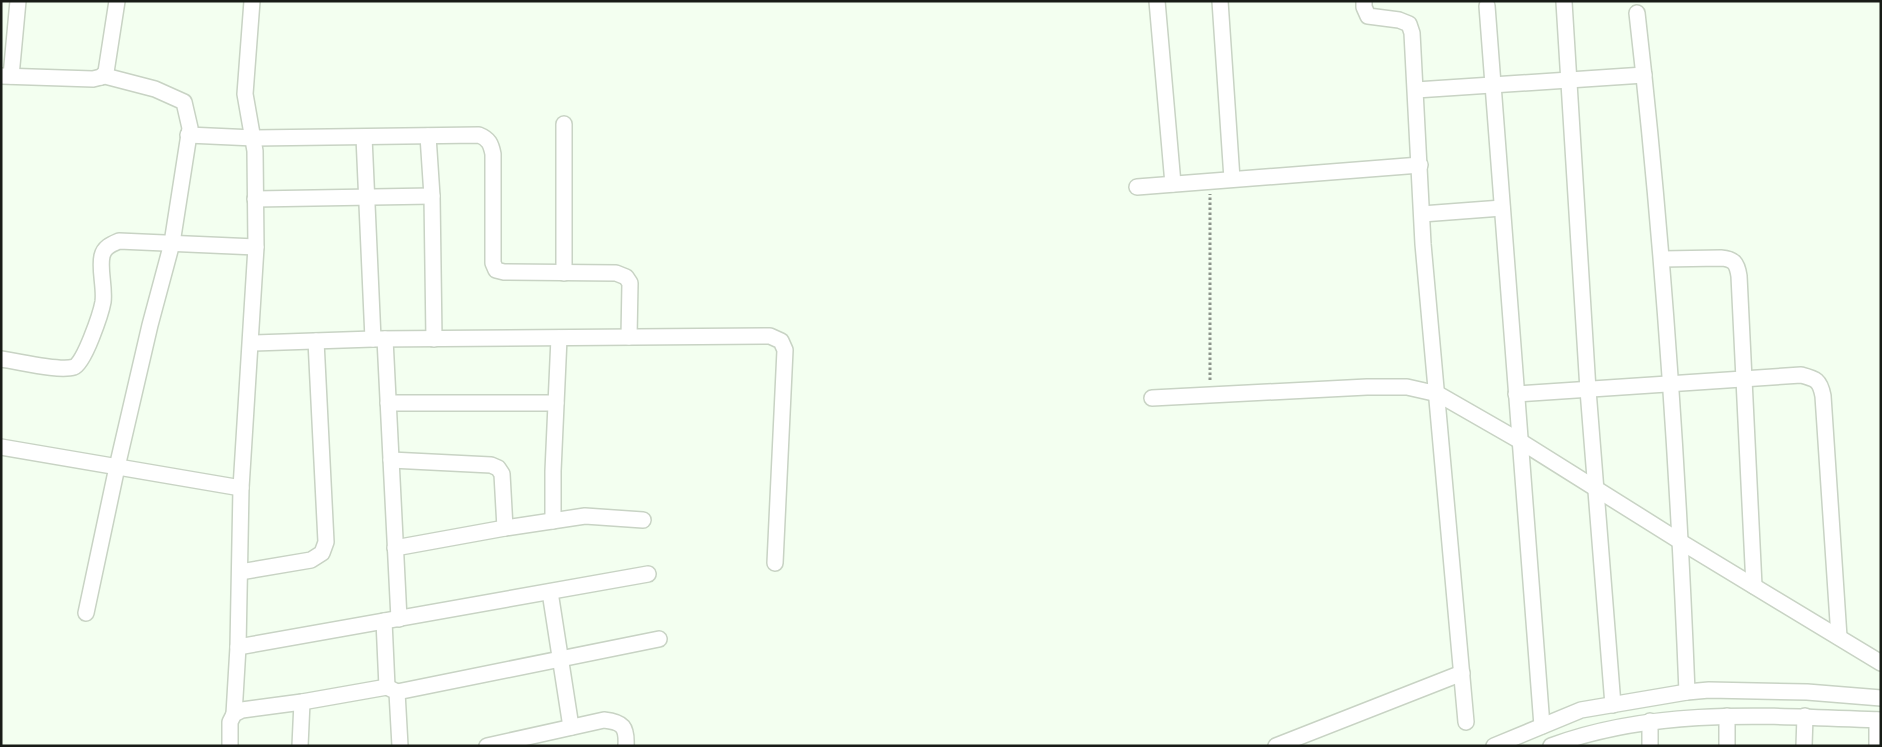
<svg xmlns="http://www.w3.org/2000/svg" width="1882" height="747" viewBox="0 0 1882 747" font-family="'Nunito Sans',sans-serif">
	<rect width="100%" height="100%" fill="#f3fff0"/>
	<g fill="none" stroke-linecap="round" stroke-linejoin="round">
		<defs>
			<g id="minor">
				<path d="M1157,1L1173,184"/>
				<path d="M1220,1L1232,179"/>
				<path d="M1364,1V7L1368,16L1399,20L1409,24L1412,33L1423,244L1466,722"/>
				<path d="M1564,2L1588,390L1613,705"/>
				<path d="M1487,6L1542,726"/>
				<path d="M1637,13C1663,239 1678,465 1687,692"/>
				<path d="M1,76L93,79L101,77L106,72L117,1"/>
				<path d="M11,76L18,1"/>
				<path d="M1416,90L1644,75"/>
				<path d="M564,124V273"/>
				<path d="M188,135L254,138L479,135C489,139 491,144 493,154V263L496,270L504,272L616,273L626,277L630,283L629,337"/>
				<path d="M428,136L432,196L434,339"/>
				<path d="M364,137L373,339"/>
				<path d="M1137,187L1420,165"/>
				<path d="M255,199L432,196"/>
				<path d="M1422,214L1502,208"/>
				<path d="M1662,259L1721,258C1734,259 1737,263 1739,276L1754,586"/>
				<path d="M385,339L399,619"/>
				<path d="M251,343L373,339L770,336L781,341L785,350L775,563"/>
				<path d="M1,359C18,361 59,372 74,367C84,364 101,313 103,302C105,287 99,270 102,256C104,247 112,244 119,241L256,247"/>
				<path d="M1516,394L1801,375C1816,379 1820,380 1823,396L1839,637"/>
				<path d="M1152,398L1367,387H1407L1438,394L1520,441L1681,542L1881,663"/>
				<path d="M388,403H556"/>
				<path d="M1,447L241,488"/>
				<path d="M391,460L491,465L498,468L502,474L505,528"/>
				<path d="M553,521V471L559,338"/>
				<path d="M395,548L505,528L585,516L643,520"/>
				<path d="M240,572L311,560L322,553L326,542L316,341"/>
				<path d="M550,592L571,727"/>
				<path d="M86,613L117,467L150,325L172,243L190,128L184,102L155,89L105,76L101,77"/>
				<path d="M384,621L387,687"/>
				<path d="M238,647L648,574"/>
				<path d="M397,692L659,639"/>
				<path d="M234,714L238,647L241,488L256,247L255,151L245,94L252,1"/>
				<path d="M230,746V722L234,714L242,710L302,702L387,687L397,692L400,746"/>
				<path d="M300,746L302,702"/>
				<path d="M487,746L604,720C623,722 627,727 626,746"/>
				<path d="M1276,746L1462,673"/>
				<path d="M1494,746L1581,710L1687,692L1709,690L1807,692L1881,698"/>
				<path d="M1551,746C1656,707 1770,716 1881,720"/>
				<path d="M1650,746V721"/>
				<path d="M1727,746V716"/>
				<path d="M1804,746L1805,716"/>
				<path d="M1877,746V720"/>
			</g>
		</defs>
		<use href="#minor" stroke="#c8d3c4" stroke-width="18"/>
		<path stroke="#8c948a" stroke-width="3" stroke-dasharray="2.5 2.5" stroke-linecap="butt" d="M1210,380V194"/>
		<use href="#minor" stroke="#fff" stroke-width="15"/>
	</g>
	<rect width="1882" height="747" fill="none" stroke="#181c17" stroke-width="5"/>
</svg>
